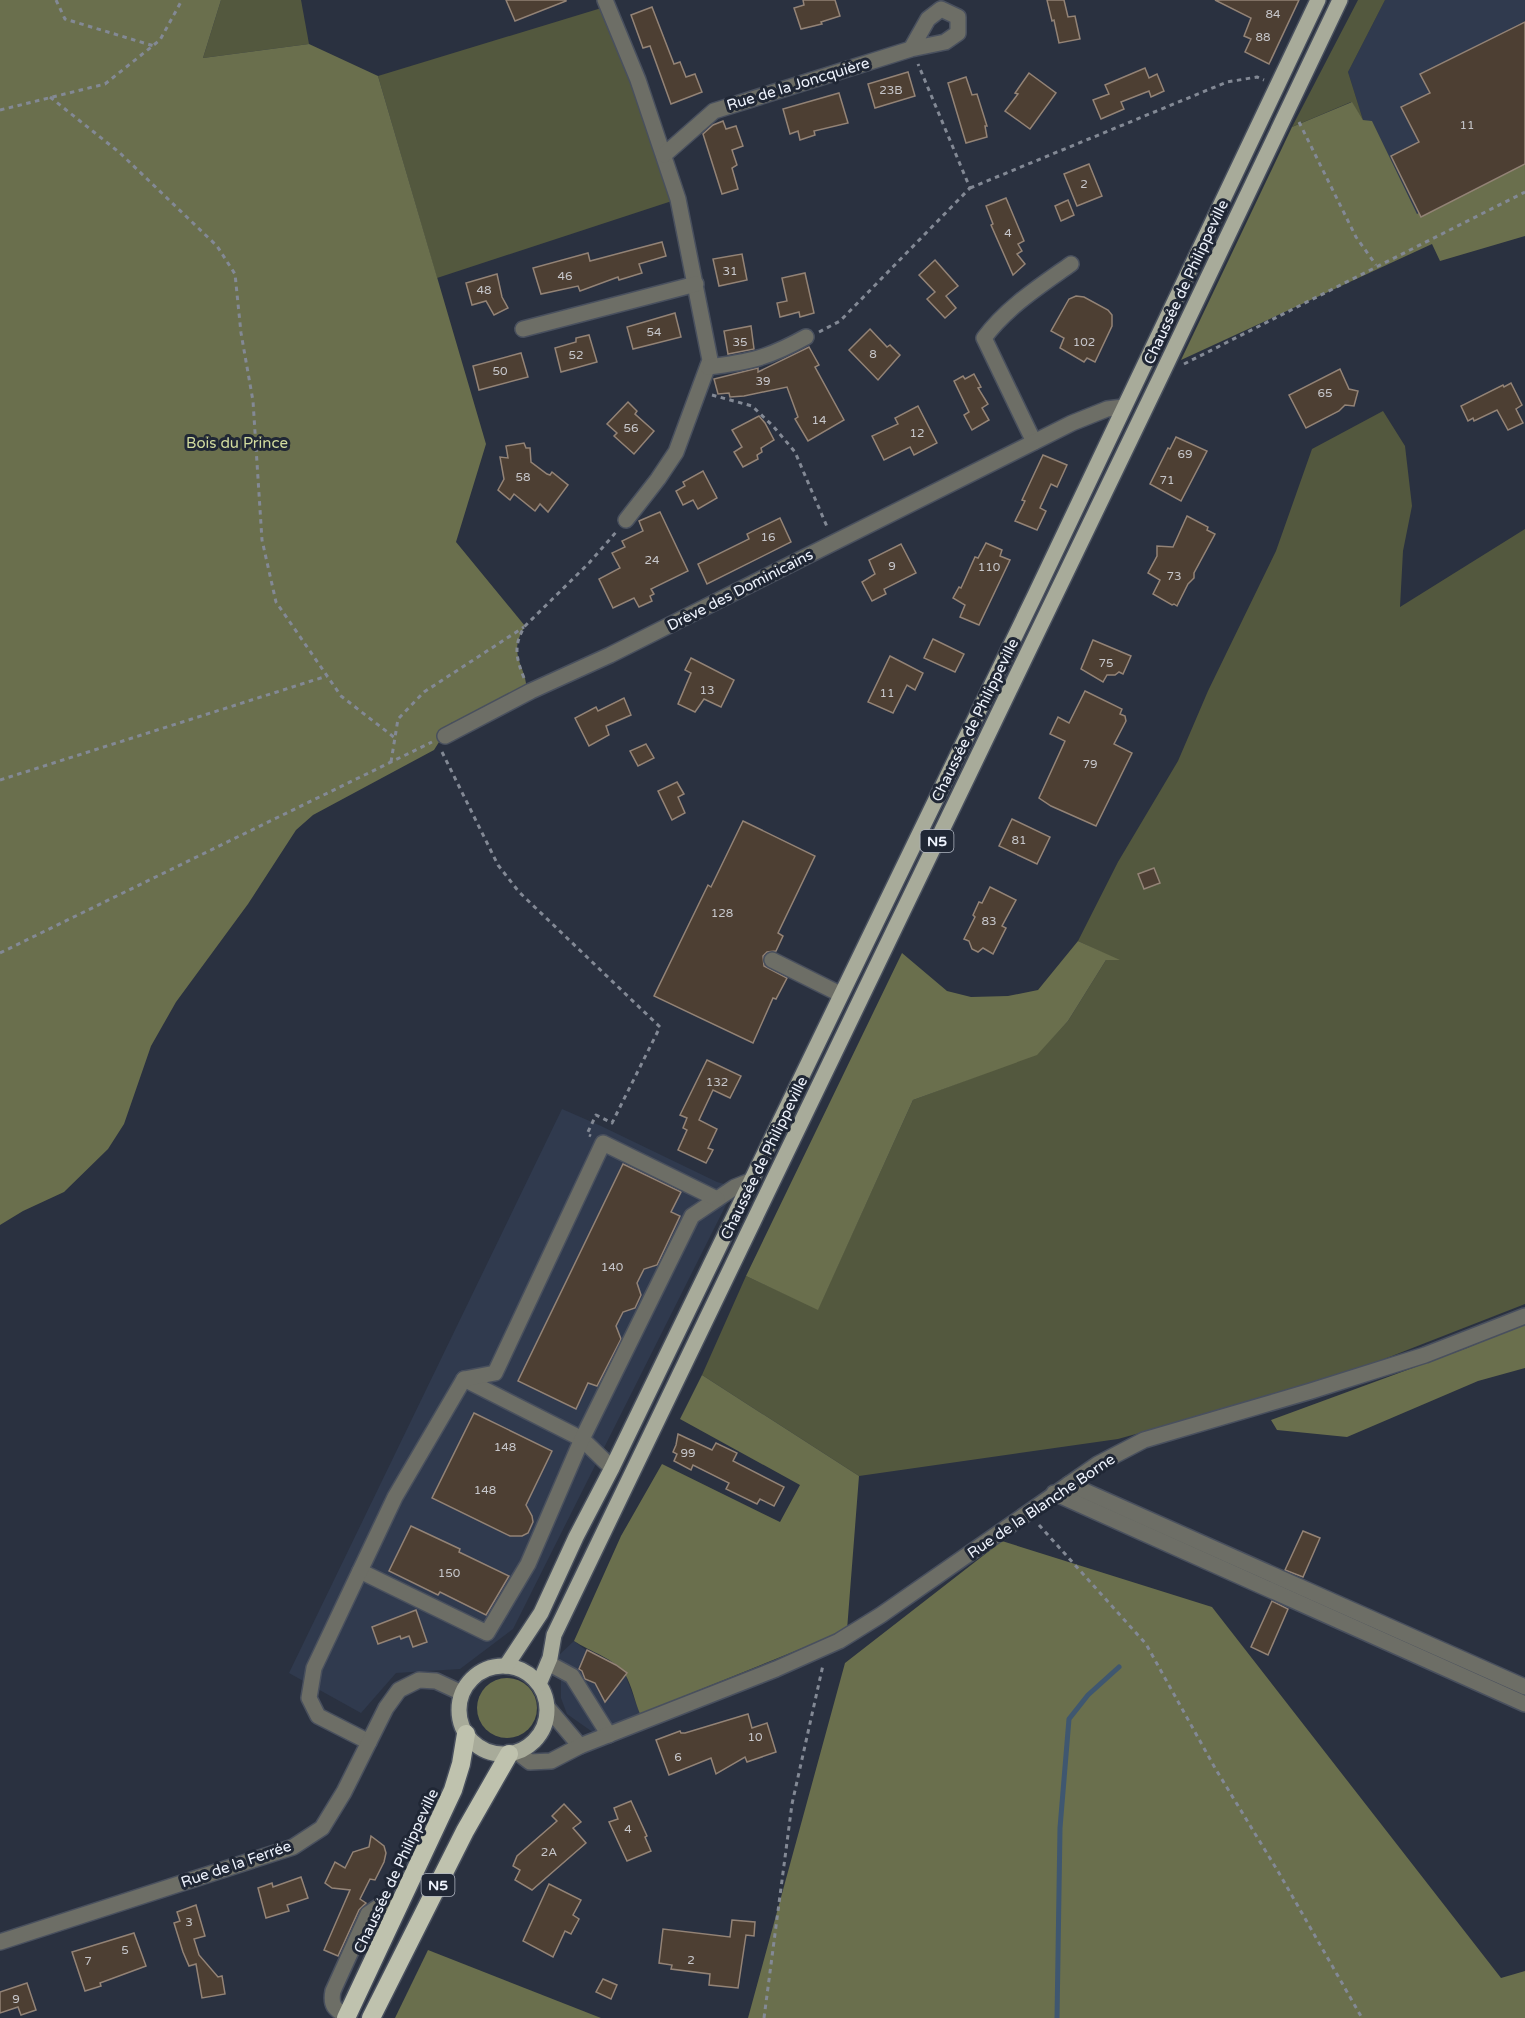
<svg xmlns="http://www.w3.org/2000/svg" width="1525" height="2018" viewBox="0 0 1525 2018" font-family="'Varela Round',sans-serif">
	<rect width="100%" height="100%" fill="#2a3140"/>
	<g fill="#303a4e">
		<path d="M1385,0H1525V160L1417,215L1372,122L1363,120L1348,72Z"/>
		<path d="M562,1109L601,1126L717,1182L735,1187L513,1629L460,1669L396,1673L361,1713L289,1673Z"/>
		<path d="M574,1641L587,1651L615,1664L625,1674L640,1714L594,1733L567,1714L561,1698V1674L558,1656Z"/>
	</g>
	<g fill="#53583e">
		<path d="M221,0H301L309,44L203,58Z"/>
		<path d="M1358,0H1385L1348,72L1363,120L1351,102L1292,127Z"/>
		<path d="M608,6L678,199L437,278L378,76Z"/>
		<path d="M1383,411L1405,446L1412,506L1403,551L1400,607L1525,529V1304L1333,1379L1118,1439L859,1476L702,1375L746,1276L818,1309L913,1100L1037,1054L1068,1021L1106,960H1118L1078,941L1118,862L1178,761L1208,691L1276,551L1312,449Z"/>
	</g>
	<g fill="#6a6f4d">
		<path d="M0,0H221L203,58L309,44L378,76L486,444L456,542L525,626C505,658 530,667 526,695L451,723L434,750L313,815L296,830L248,904L176,1002L151,1046L124,1124L108,1149L64,1192L23,1211L0,1225Z"/>
		<path d="M1352,102L1363,120L1372,121L1417,214L1525,161V236L1440,261L1432,244L1181,360L1292,127Z"/>
		<path d="M1078,941L1120,960H1106L1068,1021L1037,1055L913,1100L818,1310L746,1276L902,953L947,991L971,997L1008,996L1038,990Z"/>
		<path d="M1525,1323V1368L1478,1381L1347,1437L1277,1430L1271,1420L1467,1348Z"/>
		<path d="M702,1375L859,1476L847,1630L640,1714C635,1702 632,1686 625,1674C617,1660 589,1651 574,1641L621,1536L662,1464L780,1522L800,1485L680,1419Z"/>
		<path d="M1002,1541L1212,1607L1501,1978L1525,1971V2018H748L845,1663Z"/>
		<circle cx="507" cy="1708" r="30"/>
		<path d="M428,1950L601,2018H395Z"/>
	</g>
	<g fill="none" stroke-linecap="round" stroke-linejoin="round">
		<path stroke="#3f5770" stroke-width="5" d="M1057,2018L1060,1828L1069,1719L1088,1695L1119,1667"/>
	</g>
	<g fill="#4d3f33" stroke="#938376" stroke-width="1.5">
		<path d="M506,0H566V1L515,21Z"/>
		<path d="M803,0H835L840,16L821,22L822,24L801,29L794,8L804,5Z"/>
		<path d="M1047,0H1064L1068,17L1075,16L1080,39L1059,43L1054,20L1052,21Z"/>
		<path d="M1215,0H1299L1269,64L1245,52L1251,39L1244,36L1251,18Z"/>
		<path d="M652,7L674,64L680,62L686,77L695,74L702,92L671,104L650,46L643,48L631,15Z"/>
		<path d="M1525,22V164L1421,217L1391,156L1419,142L1401,107L1430,93L1420,74Z"/>
		<path d="M1145,68L1149,78L1157,74L1164,91L1151,97L1149,91L1121,102L1124,109L1101,119L1093,100L1109,94L1105,85Z"/>
		<path d="M908,72L915,96L875,108L868,84Z"/>
		<path d="M1029,73L1056,93L1030,129L1005,111L1018,94L1015,93Z"/>
		<path d="M966,77L972,95L977,94L987,126H985L987,137L966,143L948,83Z"/>
		<path d="M839,93L848,123L814,131L815,135L800,140L798,131L790,134L783,109Z"/>
		<path d="M723,121L726,129L736,126L743,146L732,150L737,165L732,168L738,189L722,194L703,134L713,125Z"/>
		<path d="M1089,164L1102,196L1077,206L1064,174Z"/>
		<path d="M1006,198L1024,241L1018,244L1022,251L1017,254L1025,264L1013,275L991,225L993,224L986,206Z"/>
		<path d="M1068,200L1074,215L1061,221L1055,206Z"/>
		<path d="M662,242L666,256L639,264L642,273L619,280L618,277L580,291L578,286L541,294L533,268L588,253L590,261Z"/>
		<path d="M742,254L747,280L719,286L713,259Z"/>
		<path d="M935,260L958,286L946,296L956,308L945,318L927,299L935,292L919,275Z"/>
		<path d="M805,273L814,313L800,317L799,312L780,317L777,303L787,301L782,278Z"/>
		<path d="M497,274L502,297L508,308L494,315L486,301L472,305L466,283Z"/>
		<path d="M1076,296L1084,297L1108,310L1112,315V326L1095,362L1087,358L1084,362L1060,348L1064,338L1051,331L1069,299Z"/>
		<path d="M675,313L681,337L633,349L627,327Z"/>
		<path d="M751,326L754,349L728,354L724,331Z"/>
		<path d="M870,329L887,347L890,345L900,355L878,380L849,350Z"/>
		<path d="M589,335L597,362L561,372L555,348L576,342V338Z"/>
		<path d="M809,347L819,365L815,367L844,420L808,441L795,419L798,417L787,387L744,396L730,397L729,393L718,394L714,379L758,368V372Z"/>
		<path d="M521,353L528,377L479,390L473,366Z"/>
		<path d="M1340,369L1349,389L1358,391L1354,406L1345,405L1339,411L1306,428L1289,395Z"/>
		<path d="M974,374L981,387L978,388L988,404L982,408L989,420L972,430L964,415L969,412L954,381L963,376L965,379Z"/>
		<path d="M1511,383L1522,405L1516,409L1523,423L1508,430L1497,410L1474,421L1473,418L1468,421L1461,406L1503,385L1504,387Z"/>
		<path d="M628,402L637,411L635,414L654,431L634,454L614,436L617,433L607,424Z"/>
		<path d="M918,406L937,443L914,455L910,447L884,460L872,436L898,424L895,418Z"/>
		<path d="M759,416L765,423L774,440L761,448L762,452L757,455L758,459L743,467L734,452L742,447L732,430Z"/>
		<path d="M1176,437L1207,451L1181,501L1150,484L1168,448L1170,449Z"/>
		<path d="M524,443L526,448H530L531,462L547,474L550,475L552,472L568,485L548,512L540,504L535,511L514,494L510,500L498,490L504,479L500,457L508,458L506,446Z"/>
		<path d="M1043,455L1067,465L1057,487L1051,484L1040,508L1046,511L1037,530L1015,521L1025,501L1022,500Z"/>
		<path d="M703,471L717,498L698,509L693,500L683,505L676,491L685,486L683,482Z"/>
		<path d="M660,512L688,571L651,589L654,594L650,596L652,601L639,607L634,598L613,608L599,579L620,568L612,553L625,547L622,541L643,531L639,521Z"/>
		<path d="M1187,516L1208,527L1207,530L1215,534L1194,573V578L1188,584L1177,606L1174,604L1172,605L1153,594L1160,580L1148,573L1157,556V546L1173,547Z"/>
		<path d="M780,518L791,542L707,584L698,564L749,539L747,534Z"/>
		<path d="M986,543L1002,550L1000,556L1010,560L979,625L960,617L965,605L953,598L959,587L961,588L975,557L978,558Z"/>
		<path d="M901,544L916,573L884,589L886,594L872,601L862,582L875,574L869,560Z"/>
		<path d="M933,639L964,654L955,672L924,658Z"/>
		<path d="M1093,640L1131,656L1123,674L1119,672L1115,675H1107L1103,682L1081,669Z"/>
		<path d="M890,656L923,673L915,690L907,685L893,713L868,702Z"/>
		<path d="M691,658L734,680L721,707L704,699L695,712L678,704L691,673L685,670Z"/>
		<path d="M1085,691L1122,709L1120,714L1125,716L1126,721L1114,744L1132,753L1096,826L1051,806L1039,798L1065,741L1050,734L1058,717L1069,723Z"/>
		<path d="M624,698L631,715L606,726L609,735L589,746L575,718L596,707L598,711Z"/>
		<path d="M646,744L654,758L638,766L630,751Z"/>
		<path d="M677,782L684,794L678,797L685,813L672,820L658,791Z"/>
		<path d="M1012,819L1050,837L1037,864L999,846Z"/>
		<path d="M743,821L815,856L778,933L783,936L776,951L767,952L763,956L764,966L787,978L776,999L773,998L753,1043L654,996L708,885L711,887Z"/>
		<path d="M1154,868L1160,883L1144,889L1138,874Z"/>
		<path d="M990,887L1016,900L1002,926L1006,928L993,954L983,948L978,952L972,949L969,941L964,939L975,917L973,915L979,902L982,903Z"/>
		<path d="M707,1060L741,1076L730,1098L713,1090L699,1120L717,1129L708,1148L713,1150L706,1163L678,1150L687,1130L683,1128L687,1118L680,1115Z"/>
		<path d="M623,1164L681,1192L671,1212L680,1216L657,1265L644,1269L637,1283L641,1295L635,1308L623,1312L616,1326L621,1339L597,1386L588,1383L576,1409L518,1381Z"/>
		<path d="M474,1413L552,1451L526,1505L532,1516L533,1522L528,1533L522,1536H510L432,1498Z"/>
		<path d="M678,1434L712,1450L716,1443L737,1453L733,1461L784,1487L774,1506L760,1499L757,1504L726,1489L729,1483L693,1465L691,1470L674,1461L677,1454L673,1452L676,1445Z"/>
		<path d="M411,1526L460,1549L459,1552L509,1576L486,1615L440,1592L438,1595L389,1571Z"/>
		<path d="M1303,1531L1320,1538L1303,1577L1285,1570Z"/>
		<path d="M1272,1601L1288,1609L1268,1655L1251,1647Z"/>
		<path d="M416,1610L427,1642L413,1647L409,1636L401,1639L400,1636L378,1644L372,1627Z"/>
		<path d="M587,1650L616,1665L627,1673L605,1702L595,1683L585,1679L582,1671L579,1669Z"/>
		<path d="M748,1714L752,1728L767,1723L776,1752L747,1762L745,1757L716,1774L711,1758L669,1775L656,1740L680,1731L681,1733H685Z"/>
		<path d="M631,1801L647,1836L645,1837L651,1851L627,1861L609,1822L618,1819L614,1808Z"/>
		<path d="M564,1804L581,1822L573,1828L586,1843L532,1890L515,1880L520,1870L513,1866L517,1856L557,1821L552,1816Z"/>
		<path d="M371,1836L384,1846L386,1853L384,1862L375,1880L370,1879L360,1899L366,1903L359,1910L338,1956L324,1950L350,1890L332,1888L325,1883L335,1862L345,1868L353,1852L369,1847Z"/>
		<path d="M301,1877L308,1898L287,1905L289,1911L266,1918L258,1888L272,1883L273,1887Z"/>
		<path d="M549,1884L581,1900L573,1915L579,1919L571,1934L565,1931L553,1957L523,1941Z"/>
		<path d="M196,1905L205,1936L194,1939L199,1955L218,1977L222,1976L225,1994L202,1998L196,1964L189,1966L183,1952L174,1923L180,1921L177,1912Z"/>
		<path d="M732,1920L755,1922L754,1936L746,1935L738,1988L709,1985L710,1974L671,1969L672,1965L659,1963L663,1929L730,1937Z"/>
		<path d="M134,1933L146,1966L100,1983L101,1986L85,1991L72,1952Z"/>
		<path d="M603,1979L617,1985L611,1999L596,1992Z"/>
		<path d="M27,1983L36,2010L21,2015L18,2007L0,2013V1992Z"/>
	</g>
	<g fill="none" stroke-linecap="round" stroke-linejoin="round">
		<defs>
			<g id="minor">
				<path d="M605,0L638,80L678,199L710,360L676,452L658,479L626,520"/>
				<path d="M664,155L714,111L911,49L945,42L958,33V17L941,9L928,19L911,49"/>
				<path d="M523,329L696,284"/>
				<path d="M708,367C750,362 768,358 806,337"/>
				<path d="M1034,442L984,338C1007,307 1040,286 1071,264"/>
				<path d="M445,736L531,691L610,655L1072,423L1107,409L1123,407"/>
				<path d="M772,960L840,994"/>
				<path d="M464,1379L582,1439L612,1468"/>
				<path d="M1069,1484L1525,1687"/>
				<path d="M1054,1493L1525,1704"/>
				<path d="M360,1571L487,1633L528,1564L582,1439L692,1216L735,1187L750,1181"/>
				<path d="M548,1663L572,1676L609,1735"/>
				<path d="M548,1708L580,1746"/>
				<path d="M369,1742L318,1716L309,1698L314,1668L395,1497L464,1379L495,1373L603,1143L717,1199"/>
				<path d="M517,1752L530,1762L551,1761L580,1746L776,1669L839,1641L881,1615L1098,1464L1144,1440L1311,1391L1425,1355L1525,1316"/>
				<path d="M0,1942L293,1847L322,1828L344,1792L386,1708L399,1690L419,1680L436,1681L462,1693"/>
				<path d="M347,2017C335,2009 330,2006 333,1991L368,1914L387,1901L401,1904"/>
			</g>
			<g id="major">
				<circle cx="503" cy="1710" r="44"/>
				<path d="M506,1666L541,1613L576,1537L612,1468L1035,595L1318,0"/>
				<path d="M539,1684L550,1658L554,1635L1161,376L1340,0"/>
			</g>
			<g id="highway">
				<path d="M346,2018L453,1790L461,1764L466,1734"/>
				<path d="M371,2018L465,1831L509,1754"/>
			</g>
		</defs>
		<use href="#minor" stroke="#49505e" stroke-width="18"/>
		<use href="#major" stroke="#49505e" stroke-width="18"/>
		<use href="#highway" stroke="#49505e" stroke-width="21"/>
		<g stroke="#838995" stroke-width="3" stroke-dasharray="4.5 4.5" stroke-linecap="butt">
			<path d="M56,0L65,19L154,46"/>
			<path d="M50,97L120,153L217,246L235,274L241,333L253,401L262,540L276,602L341,696L395,738"/>
			<path d="M0,110L105,84L160,40L182,0"/>
			<path d="M1299,122L1356,237L1376,265"/>
			<path d="M970,188L1227,82L1257,77L1264,80"/>
			<path d="M819,332L840,321L970,188L918,64"/>
			<path d="M1184,364L1525,192"/>
			<path d="M712,395L752,406L773,426L795,452L828,529"/>
			<path d="M524,678C516,658 513,645 525,626L589,563L617,531"/>
			<path d="M442,752L498,865L519,892L660,1027L612,1123L596,1115L587,1134L591,1136"/>
			<path d="M391,762L398,719L424,692L524,627"/>
			<path d="M0,780L327,676"/>
			<path d="M0,953L432,742"/>
			<path d="M1039,1525L1146,1644L1215,1768L1279,1873L1362,2018"/>
			<path d="M764,2018L792,1804L823,1665"/>
		</g>
		<use href="#minor" stroke="#6d6e66" stroke-width="15"/>
		<use href="#major" stroke="#a8ab9a" stroke-width="15"/>
		<use href="#highway" stroke="#bfc2ae" stroke-width="18"/>
	</g>
	<g text-anchor="middle" stroke-width="6" stroke-linejoin="round" paint-order="stroke">
		<g font-size="12" fill="#c6c6ca">
			<text x="1273" y="18">84</text>
			<text x="1263" y="41">88</text>
			<text x="891" y="94">23B</text>
			<text x="1467" y="129">11</text>
			<text x="1084" y="188">2</text>
			<text x="1008" y="237">4</text>
			<text x="730" y="275">31</text>
			<text x="565" y="280">46</text>
			<text x="484" y="294">48</text>
			<text x="654" y="336">54</text>
			<text x="740" y="346">35</text>
			<text x="1084" y="346">102</text>
			<text x="873" y="358">8</text>
			<text x="576" y="359">52</text>
			<text x="500" y="375">50</text>
			<text x="763" y="385">39</text>
			<text x="1325" y="397">65</text>
			<text x="819" y="424">14</text>
			<text x="631" y="432">56</text>
			<text x="917" y="437">12</text>
			<text x="1185" y="458">69</text>
			<text x="523" y="481">58</text>
			<text x="1167" y="484">71</text>
			<text x="768" y="541">16</text>
			<text x="652" y="564">24</text>
			<text x="892" y="570">9</text>
			<text x="989" y="571">110</text>
			<text x="1174" y="580">73</text>
			<text x="1106" y="667">75</text>
			<text x="707" y="694">13</text>
			<text x="887" y="697">11</text>
			<text x="1090" y="768">79</text>
			<text x="1019" y="844">81</text>
			<text x="722" y="917">128</text>
			<text x="989" y="925">83</text>
			<text x="717" y="1086">132</text>
			<text x="612" y="1271">140</text>
			<text x="505" y="1451">148</text>
			<text x="688" y="1457">99</text>
			<text x="485" y="1494">148</text>
			<text x="449" y="1577">150</text>
			<text x="755" y="1741">10</text>
			<text x="678" y="1761">6</text>
			<text x="628" y="1833">4</text>
			<text x="549" y="1856">2A</text>
			<text x="189" y="1926">3</text>
			<text x="125" y="1954">5</text>
			<text x="691" y="1964">2</text>
			<text x="88" y="1965">7</text>
			<text x="16" y="2003">9</text>
		</g>
		<g fill="#202735" stroke="#b0b6c1" stroke-width="1.5">
			<rect x="920.5" y="830" width="33" height="22" rx="4.5"/>
			<rect x="421.5" y="1874" width="33" height="22" rx="4.5"/>
		</g>
		<g font-size="14" font-weight="bold" fill="#eef3fd">
			<text x="937" y="846">N5</text>
			<text x="438" y="1890">N5</text>
		</g>
		<g font-size="15" fill="#eef3fd" stroke="#202735">
			<text transform="translate(798 84) rotate(-17)" y="5">Rue de la Joncquière</text>
			<text transform="translate(1186 282) rotate(-65)" y="5">Chaussée de Philippeville</text>
			<text transform="translate(740 590) rotate(-27)" y="5">Drève des Dominicains</text>
			<text transform="translate(975 720) rotate(-64)" y="5">Chaussée de Philippeville</text>
			<text transform="translate(764 1158) rotate(-64)" y="5">Chaussée de Philippeville</text>
			<text transform="translate(1041 1506) rotate(-34)" y="5">Rue de la Blanche Borne</text>
			<text transform="translate(236 1864) rotate(-19)" y="5">Rue de la Ferrée</text>
			<text transform="translate(396 1871) rotate(-65)" y="5">Chaussée de Philippeville</text>
		</g>
		<g font-size="15" fill="#d2dc9f" stroke="#202735">
			<text x="237" y="448">Bois du Prince</text>
		</g>
	</g>
</svg>
